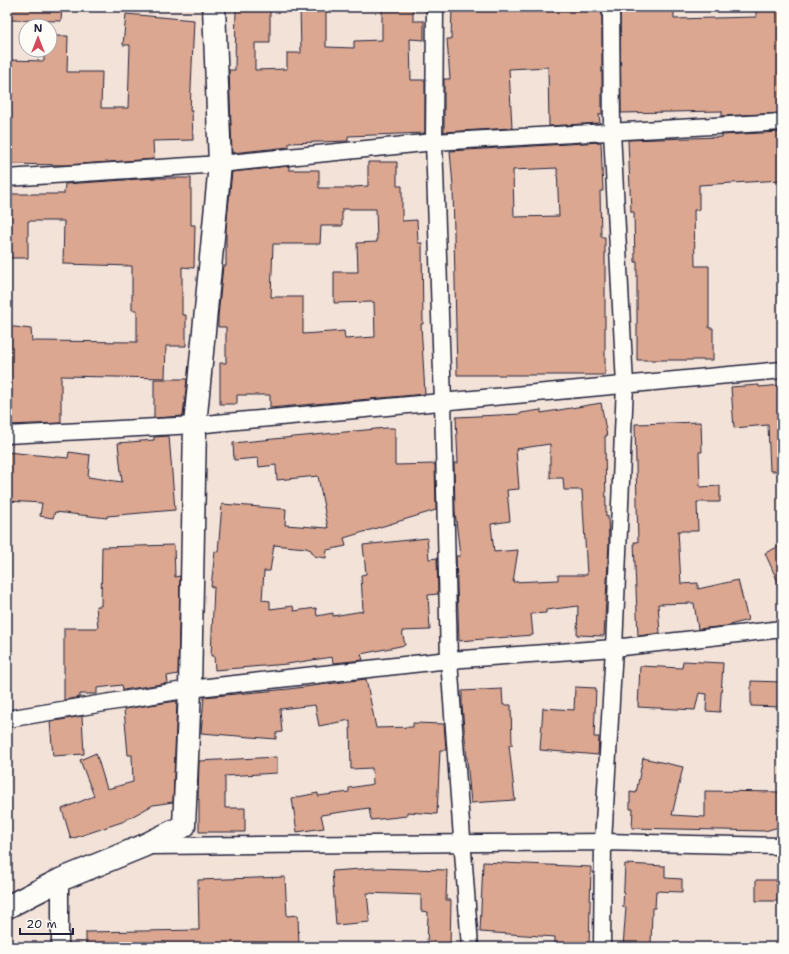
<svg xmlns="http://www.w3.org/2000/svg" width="789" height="954" viewBox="0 0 789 954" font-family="'Shantell Sans',sans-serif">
	<rect width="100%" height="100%" fill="#f3e2d8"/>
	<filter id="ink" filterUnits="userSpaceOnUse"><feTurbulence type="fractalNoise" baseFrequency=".025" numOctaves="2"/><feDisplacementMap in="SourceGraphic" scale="8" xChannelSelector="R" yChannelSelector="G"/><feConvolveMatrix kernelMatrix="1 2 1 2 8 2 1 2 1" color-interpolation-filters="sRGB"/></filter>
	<g filter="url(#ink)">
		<g fill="#dba790" stroke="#22223b" fill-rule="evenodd">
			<path d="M7,7H62L61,21L7,20Z"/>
			<path d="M236,7H270V43H255V70L287,69V53H301L300,7H326V47L354,48V41L382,40V7H413V21H424V40L410,39L411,80H425V133L348,136V141L289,143V147L232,153L229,70H235Z"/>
			<path d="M452,7H602V114H599L600,123L549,126L548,67L509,69L512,128L444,132V79H450L447,39H451Z"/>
			<path d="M620,7H674V19L756,17V7H782V113L722,116V111L621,113Z"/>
			<path d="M126,14L194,20L190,111H192L193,140L153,141L154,159L66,165L7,164V60L44,61V50H50V36H68L67,72H102L101,108H128L130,45H123Z"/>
			<path d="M782,132V180L699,185V210H694L695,266H709V328H713V360H637V262H635L634,212H631L628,140L722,137V135Z"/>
			<path d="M601,142L603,191H600L601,237H605V375H457L453,186L450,151ZM557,168L559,216L514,217L513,170Z"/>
			<path d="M368,162H397V186H402V221L417,220L418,243H422L423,324H421L425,394L270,408V395H237V404H220V363H226V327H218V317L223,266H226V228L232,172L289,166V170H319V188H353V187L368,186ZM342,209H376L377,242L357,243L358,272H334V303L374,302L375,337L345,339L344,331L303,334V297H271L273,244H320L321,226H342Z"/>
			<path d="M155,178H191V225H195L194,268L182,267V315H186V346H166L165,378L61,376V423L7,425V326L31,329L32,341L137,342V310H132V266L63,264L64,221H28V258H7V194H64L65,184Z"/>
			<path d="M154,379H187L183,416L154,418Z"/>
			<path d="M759,385V387L782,385V471H770L768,425L734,428L731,387Z"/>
			<path d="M601,403L607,436H605L606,517L608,516L609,543L604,636L577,635L578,606L546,610V613L531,614L533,635L459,641L456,556H460L455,511L454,463H458L456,417L521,414V413L541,410V413ZM550,444V478H563L564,490H582L587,575H558V580L513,582L518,550L494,552L491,524L510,521L507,490L519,489L516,449Z"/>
			<path d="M701,422L702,452H699L700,487L720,486V502H697L698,531H678L681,584L698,583V589L738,580L748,620L726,626L698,629L694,603L658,604L660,633L638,636L634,542H638L635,424Z"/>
			<path d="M386,428H395V465L435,464L436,510L344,538L346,546L327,550L326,558L314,556L311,550L306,548L274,545L270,571H264L262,600L270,601V609L293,606L294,611L316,608L317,616L333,613V616L363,611L361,575L366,574L363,545L427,538L429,559L437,558L438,594L428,595L430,630L402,631L405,645L361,654L363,660L333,663L332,657L287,664L215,670L214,656H211L214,587H211L215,551L218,552L222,504L286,509L285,525L328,528L318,476L277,480L276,465L259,467L258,458L234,460L233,443Z"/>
			<path d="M169,436L175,510L107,516V518L55,512L53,518L40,516L42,503L7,501V452L68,458L69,452L90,455L88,477L122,482L118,443L154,440V437Z"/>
			<path d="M174,545L175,577L180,576L178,674L167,676L168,683L123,690L122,685L97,688V694H80V697L64,700V628H98L96,606H101L102,547Z"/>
			<path d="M782,545V591L765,553Z"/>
			<path d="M683,661L723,663L720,712L706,711L707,694L699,693L695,710L638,707L640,666L682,668Z"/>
			<path d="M366,679L376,728L413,727V723L444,724L446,750H440L437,814L407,812V816L371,820L369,808L321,815L324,828L297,832L292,798L318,793V796L349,792V788L373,784L372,768L351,769L350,720L319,726L315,705L280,709L282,732L276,733V739L201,733L204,697L289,689Z"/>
			<path d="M751,681L782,682V707L751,706Z"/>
			<path d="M575,687L596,688L594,737H599L598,755L540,750L543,708L574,710Z"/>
			<path d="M502,689L503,705H511L512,745H509L515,800L471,803L462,706V691Z"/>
			<path d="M177,701L173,802L153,805L122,822L71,839L62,809L94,796L80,760L96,753L107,789L133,782L132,755H128L124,709Z"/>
			<path d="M82,716L84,754L53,756L50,722Z"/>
			<path d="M277,757V773L225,776V808H245V832H199V799L198,800L199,761Z"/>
			<path d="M643,758L683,767L672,815L705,817V791L782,792V826L765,831L632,828L633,809H630V792L636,793Z"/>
			<path d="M483,862L591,867L589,947H555V937L480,932Z"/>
			<path d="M625,864L665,866V878L682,879V892L656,891L655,908H652L651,947H623L626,907H623Z"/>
			<path d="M375,868L447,870L446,900H451L450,947H427L428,912L421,911V895L367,893L370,922L336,925L332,871Z"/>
			<path d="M285,877L287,916L298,915L299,947H86V932L199,930L198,880Z"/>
			<path d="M756,880H777L778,901H756Z"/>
		</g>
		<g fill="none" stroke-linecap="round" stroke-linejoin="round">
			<defs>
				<g id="street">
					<path d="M435,7L434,142L443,401L449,660L470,947"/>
					<path d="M7,178L220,164L434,142L782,122"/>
					<path d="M7,435L195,425L782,370"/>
					<path d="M7,719L190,689L449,660L614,648L782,629"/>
					<path d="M148,846L603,842L782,846"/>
					<path d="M60,947V880"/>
					<path d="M602,947L603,842L614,648L625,385L612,132L611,7"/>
				</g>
				<path id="secondary" d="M7,907L60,880L143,846L184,826L190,689L195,425L220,164L214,7"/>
			</defs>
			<use href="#street" stroke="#22223b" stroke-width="19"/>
			<use href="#secondary" stroke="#22223b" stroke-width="25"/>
			<use href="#street" stroke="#fdfcf7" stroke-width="16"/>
			<use href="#secondary" stroke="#fdfcf7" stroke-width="22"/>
		</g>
	</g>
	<rect width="789" height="954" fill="none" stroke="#fdfcf7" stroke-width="24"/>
	<rect x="12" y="12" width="765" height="930" fill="none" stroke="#22223b" stroke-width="1.5" filter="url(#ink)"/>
	<g transform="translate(38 38)"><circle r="19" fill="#fdfcf7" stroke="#a5a5ac"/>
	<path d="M0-3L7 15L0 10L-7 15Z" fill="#d1495b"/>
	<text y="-6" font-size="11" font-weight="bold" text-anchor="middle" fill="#22223b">N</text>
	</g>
	<path d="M20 928v6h53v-6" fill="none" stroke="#22223b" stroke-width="2"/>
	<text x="26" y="928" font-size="12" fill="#22223b" stroke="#fdfcf7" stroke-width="3" paint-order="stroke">20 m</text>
</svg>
